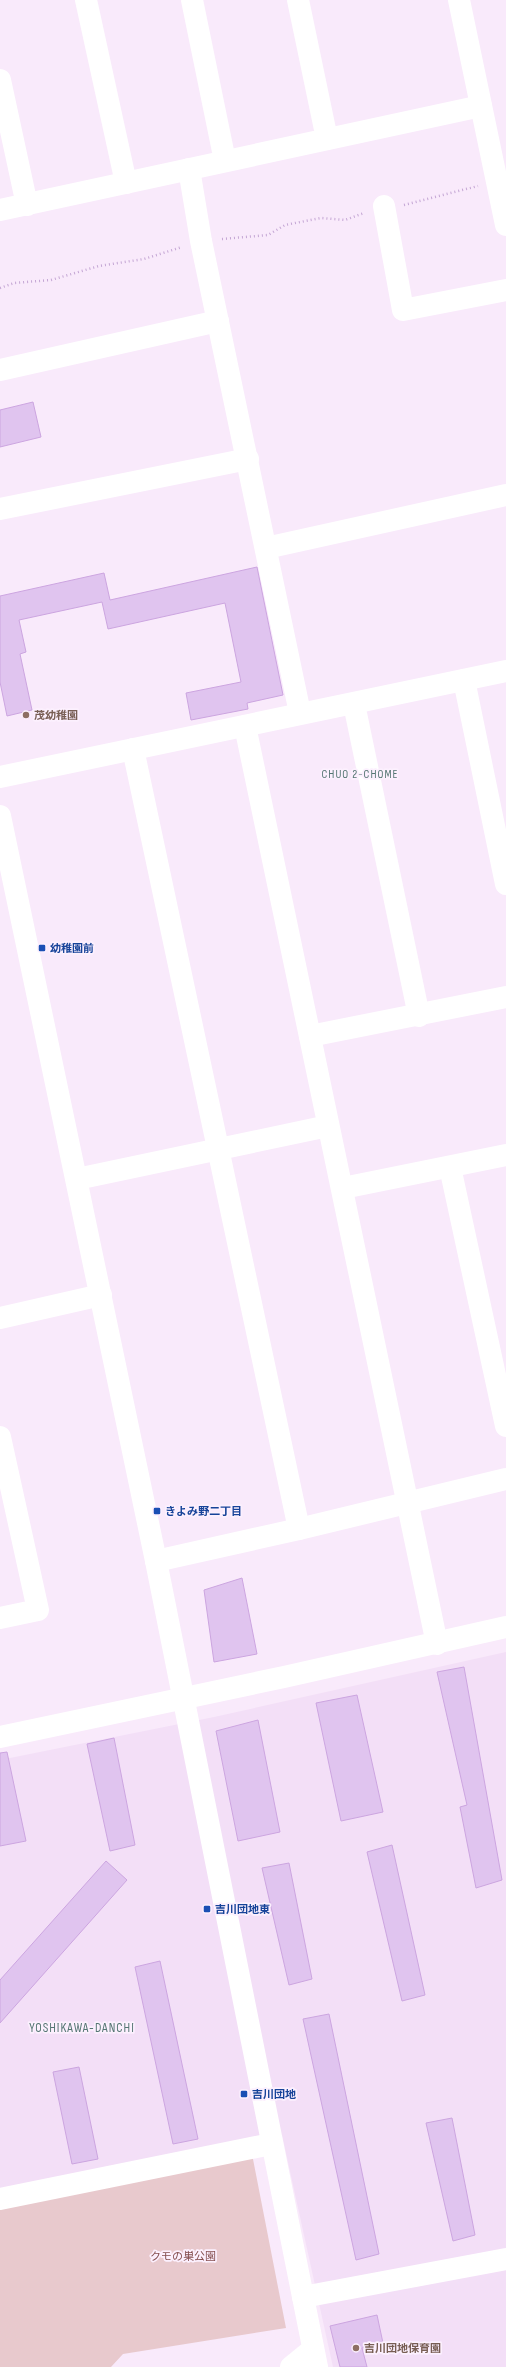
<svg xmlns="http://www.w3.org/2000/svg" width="506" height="2367" viewBox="0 0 506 2367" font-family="'Sofia Sans Condensed','Noto Sans JP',sans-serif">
	<rect width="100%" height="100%" fill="#f9eafb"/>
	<path fill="#f3dff7" d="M506,1652V2367H333L282,2135L0,2193V1760L214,1717Z"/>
	<path fill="#e8c9cd" d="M252,2154L286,2328L123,2354L111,2367H0V2205Z"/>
	<g fill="#e0c4ef" stroke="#cca5e0">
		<path d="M33,402L41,437L0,447V410Z"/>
		<path d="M257,567L283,695L247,703L248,709L191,720L186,693L241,682L225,603L108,629L102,602L19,620L26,652L20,654L32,710L7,716L0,682V596L104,573L110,600Z"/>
		<path d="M242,1578L257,1654L214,1662L204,1590Z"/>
		<path d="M464,1667L502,1880L476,1888L460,1807L467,1805L437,1672Z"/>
		<path d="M357,1695L383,1812L341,1821L316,1703Z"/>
		<path d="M258,1720L280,1832L238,1841L216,1731Z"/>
		<path d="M114,1738L135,1845L110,1851L87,1744Z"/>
		<path d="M7,1752L26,1841L0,1846V1753Z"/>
		<path d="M392,1845L425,1995L402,2001L367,1852Z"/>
		<path d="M106,1861L127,1880L0,2023V1980Z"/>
		<path d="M289,1863L312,1979L289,1985L262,1868Z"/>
		<path d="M160,1961L198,2139L173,2144L135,1967Z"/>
		<path d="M329,2014L379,2254L356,2260L303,2019Z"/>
		<path d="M79,2067L98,2159L72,2164L53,2072Z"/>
		<path d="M452,2118L475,2235L453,2241L426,2123Z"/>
		<path d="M377,2315L383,2343L362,2348L367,2367H340L330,2326Z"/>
	</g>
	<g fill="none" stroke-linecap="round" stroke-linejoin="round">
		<g stroke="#c4a6d4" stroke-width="2.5" stroke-dasharray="1 3" stroke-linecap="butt">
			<path d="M404,205L478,186"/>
			<path d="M222,239L268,235L285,225L321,218L345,220L364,213"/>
			<path d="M0,288L14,283L51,280L99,266L144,259L182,247"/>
		</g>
		<g stroke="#fff" stroke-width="22">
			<path d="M86,0L126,183"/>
			<path d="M192,0L225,161"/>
			<path d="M298,0L327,139"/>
			<path d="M459,0L506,225"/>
			<path d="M0,80L27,205"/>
			<path d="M189,169L201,241L300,713"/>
			<path d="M384,206L403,310L506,290"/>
			<path d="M0,210L481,106"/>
			<path d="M0,370L218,321"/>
			<path d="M0,509L248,459"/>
			<path d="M266,548L506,495"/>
			<path d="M464,680L506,884"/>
			<path d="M354,704L419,1016"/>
			<path d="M245,726L437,1644"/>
			<path d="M133,749L299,1529"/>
			<path d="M0,777L506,671"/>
			<path d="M0,816L156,1561L317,2367"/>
			<path d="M310,1036L506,997"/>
			<path d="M450,1167L506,1426"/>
			<path d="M77,1179L328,1126"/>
			<path d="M343,1188L506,1155"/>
			<path d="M0,1318L101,1295"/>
			<path d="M0,1437L38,1610L0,1618"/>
			<path d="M156,1561L299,1529L506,1479"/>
			<path d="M0,1737L284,1677L506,1627"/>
			<path d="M0,2199L271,2144"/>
			<path d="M303,2297L506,2259"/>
			<path d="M291,2367L313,2349"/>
		</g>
	</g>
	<g fill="#8d6e63" stroke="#fcf0fe" stroke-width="1.5">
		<circle cx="26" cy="715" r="4"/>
		<circle cx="356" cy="2348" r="4"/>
	</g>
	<g fill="#1a4fb4" stroke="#fcf0fe" stroke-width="1.5">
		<rect x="38" y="944" width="8" height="8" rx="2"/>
		<rect x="153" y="1507" width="8" height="8" rx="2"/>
		<rect x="203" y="1905" width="8" height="8" rx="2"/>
		<rect x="240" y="2090" width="8" height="8" rx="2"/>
	</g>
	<g text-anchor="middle" stroke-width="3.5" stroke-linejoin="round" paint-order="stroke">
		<g font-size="11" font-weight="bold" fill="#785e54" stroke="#fcf0fe" text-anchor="start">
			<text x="34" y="719">茂幼稚園</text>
			<text x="364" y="2352">吉川団地保育園</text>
		</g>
		<g font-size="11" font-weight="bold" fill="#164399" stroke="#fcf0fe" text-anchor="start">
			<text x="50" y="952">幼稚園前</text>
			<text x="165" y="1515">きよみ野二丁目</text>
			<text x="215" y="1913">吉川団地東</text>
			<text x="252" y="2098">吉川団地</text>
		</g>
		<g font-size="11" fill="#854e4f" stroke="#fcf0fe">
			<text x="183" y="2260">クモの巣公園</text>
		</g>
		<g font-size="12" letter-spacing="1" fill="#557673" stroke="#fcf0fe">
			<text x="360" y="778">CHUO 2-CHOME</text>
		</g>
		<g font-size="13" letter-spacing="1" fill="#557673" stroke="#fcf0fe">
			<text x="82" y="2032">YOSHIKAWA-DANCHI</text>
		</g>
	</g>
</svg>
